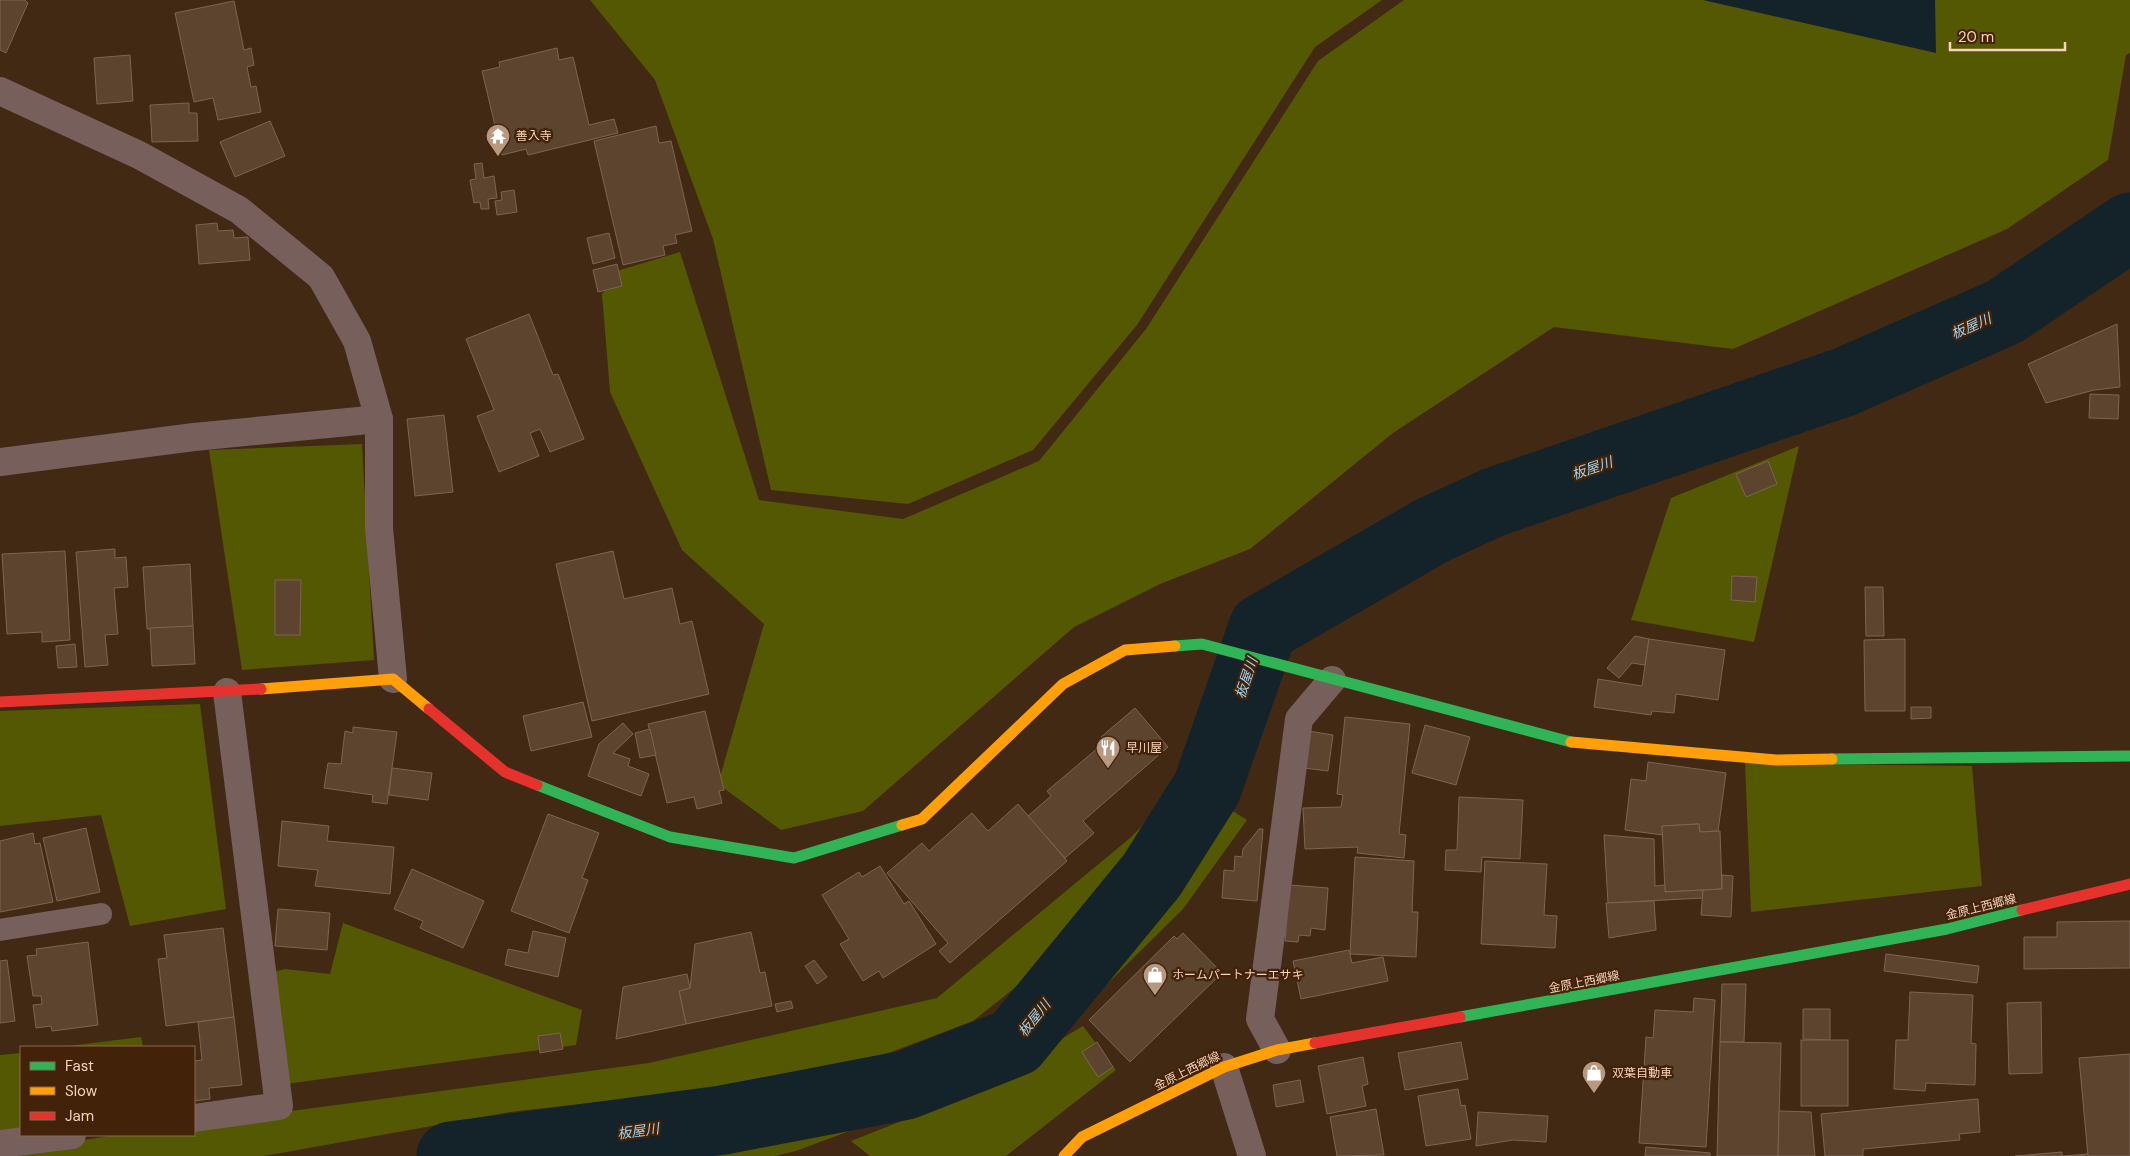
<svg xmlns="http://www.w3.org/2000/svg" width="2130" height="1156" viewBox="0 0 2130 1156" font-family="'DM Sans','Noto Sans JP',sans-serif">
	<rect width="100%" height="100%" fill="#412913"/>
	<g fill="#545803">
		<path d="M590,0H1382L1315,47L1137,325L1033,450L908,504L771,490L713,239L655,80Z"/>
		<path d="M1404,0H2130V53L2126,55L2108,160L2007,229L1733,349L1554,327L1393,433L1250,549L1160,584L1074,627L863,811L781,830L718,784L764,624L682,550L610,392L602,294L620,270L680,252L759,500L903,519L1039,461L1146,329L1318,61Z"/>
		<path d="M362,444L374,660L242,670L209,450Z"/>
		<path d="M1799,446L1754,642L1631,620L1671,498Z"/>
		<path d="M200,704L226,909L130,926L101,815L0,826V711Z"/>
		<path d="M1745,763L1972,766L1982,886L1751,912Z"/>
		<path d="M1186,783L1199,790L1146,860L1089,929L973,1021L870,1060L748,1085L510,1112L264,1156H0V1153L116,1135H194V1124L649,1063L937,998L1130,838Z"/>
		<path d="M1216,801L1247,820L1183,909L1097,994L1006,1060L871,1123L796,1151L775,1156H594L785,1125L864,1101L997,1042L1069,990L1145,910Z"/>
		<path d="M343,923L582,1010L576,1045L278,1085L264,974L285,969L330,974Z"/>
		<path d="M1083,1026L1116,1070L1006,1156H870L851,1141L970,1094Z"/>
		<path d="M141,1037L143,1047H61Z"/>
		<path d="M21,1053V1135L0,1139V1055Z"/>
	</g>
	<path fill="#142229" d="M1703,0H1935L1936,53Z"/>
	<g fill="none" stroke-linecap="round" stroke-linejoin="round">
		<path stroke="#142229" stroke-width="69" d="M451,1156L723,1120L906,1085L1015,1042L1152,875L1207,788L1263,628L1431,531L1494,502L1844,382L2004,312L2130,227"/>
	</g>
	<g fill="#5c442f" stroke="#7d6552">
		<path d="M0,0H25L28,3L6,53L0,50Z"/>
		<path d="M234,1L244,50L251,48L254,65L247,67L251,87L256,86L261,112L218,120L213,98L194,102L175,13Z"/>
		<path d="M557,48L559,60L573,57L589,125L614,119L618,133L528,155L526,149L502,155L482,71L500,67L499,62Z"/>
		<path d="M130,55L133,101L97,104L94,58Z"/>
		<path d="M189,103V113H197L198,141L152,142L150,105Z"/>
		<path d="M270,121L285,156L235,177L220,142Z"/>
		<path d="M656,126L659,143L671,141L692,231L675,235L677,243L663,246L665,255L623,265L594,141Z"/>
		<path d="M482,163L484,178L494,176L497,198L488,199L489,209H481L480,202L474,203L470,180L476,179L474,164Z"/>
		<path d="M514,190L517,212L497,215L495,201L502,200L501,192Z"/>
		<path d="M217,223L218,231L233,230L234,238L248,237L250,260L199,264L196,225Z"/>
		<path d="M609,233L615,258L593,264L587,238Z"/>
		<path d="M617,264L622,286L598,292L593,270Z"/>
		<path d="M529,314L553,375L558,374L584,439L550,452L540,429L530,433L539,456L499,472L477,416L494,410L466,339Z"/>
		<path d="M2117,324L2120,387L2094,390L2046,403L2028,364Z"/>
		<path d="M2090,394L2119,395L2118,419L2089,418Z"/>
		<path d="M444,415L453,492L415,496L407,419Z"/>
		<path d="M1768,461L1777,484L1746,497L1736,474Z"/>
		<path d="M115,549V558L126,557L128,587L114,588L118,634L105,635L108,665L85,667L76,552Z"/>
		<path d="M65,551L70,640L42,642V632L7,634L2,554Z"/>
		<path d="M613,551L624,599L672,588L680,624L692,621L709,694L592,721L556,564Z"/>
		<path d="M190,564L193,626L147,629L143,567Z"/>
		<path d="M1732,576L1757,577L1755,602L1731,600Z"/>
		<path d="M275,580H301L300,635H275Z"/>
		<path d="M1865,587H1883L1884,636H1866Z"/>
		<path d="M193,626L195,664L152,666L150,628Z"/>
		<path d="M1635,636L1649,639L1645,665L1632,663L1619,678L1607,668Z"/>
		<path d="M1649,639L1725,650L1718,700L1676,694L1674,713L1652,711L1651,715L1594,707L1598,679L1642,686Z"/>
		<path d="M1905,639V711H1865L1864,640Z"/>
		<path d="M75,644L77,667L58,668L56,646Z"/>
		<path d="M583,702L592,737L531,751L523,716Z"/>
		<path d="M1911,707H1931V718L1911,719Z"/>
		<path d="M1135,708L1168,747L1083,821L1094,833L1065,858L1028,816L1051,796L1047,791L1105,742L1101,737Z"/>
		<path d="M705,711L724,790L719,791L722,803L697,809L694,797L667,803L648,724Z"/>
		<path d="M1345,717L1410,724L1399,834L1406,835L1404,858L1357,853L1358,847L1305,849L1303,808L1341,807L1343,795L1337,794Z"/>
		<path d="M623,723L633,734L613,753L630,759L628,766L649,774L641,796L588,776L599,744Z"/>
		<path d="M1425,725L1470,737L1456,785L1412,773Z"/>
		<path d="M353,727L397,732L387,804L372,802L373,795L324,788L328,763L341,764L345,731L353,733Z"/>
		<path d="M650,729L656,755L640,758L635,733Z"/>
		<path d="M1308,731L1333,735L1328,771L1304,768Z"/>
		<path d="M1648,762L1726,773L1718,831L1700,832L1699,824L1662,826L1663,835L1625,830L1631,779L1646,781Z"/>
		<path d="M392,768L432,773L428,800L389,795Z"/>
		<path d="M1459,797L1523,800L1520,859L1482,857L1481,872L1445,870L1446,850H1457Z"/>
		<path d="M1018,804L1067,861L950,963L939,951L948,943L887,873L922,843L929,851L972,813L988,831Z"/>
		<path d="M548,814L599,833L582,878L588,880L569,933L511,911Z"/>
		<path d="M282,821L329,826L327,841L394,847L390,894L315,886L318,870L278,866Z"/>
		<path d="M1699,824L1700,832L1720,831L1722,889L1665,892L1662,826Z"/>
		<path d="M86,828L100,892L57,901L43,838Z"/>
		<path d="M1259,829H1263L1257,901L1222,898L1224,870L1234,871L1235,856L1242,857L1243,849Z"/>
		<path d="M33,833L35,844L40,843L53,902L0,912V841Z"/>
		<path d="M1604,835L1654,839L1655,886L1665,885V892L1703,890V898L1608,903Z"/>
		<path d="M1355,857L1414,861L1412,912H1418L1416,957L1350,954Z"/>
		<path d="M1485,861L1547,864L1544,915L1557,916L1555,948L1481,944Z"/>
		<path d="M880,866L904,904L909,901L936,944L883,978L879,971L863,981L840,944L849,939L822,895L859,872L862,877Z"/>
		<path d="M412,869L484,901L463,948L420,928L423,921L394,909Z"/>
		<path d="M1722,875L1733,876L1731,917L1701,915L1703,890L1722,889Z"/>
		<path d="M1290,885L1328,888L1325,930L1311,928L1310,936L1299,935L1298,942L1285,941Z"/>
		<path d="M1654,901L1656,930L1609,938L1606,903Z"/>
		<path d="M278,909L330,913L327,950L275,946Z"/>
		<path d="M2130,921V968L2024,969V937H2057V922Z"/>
		<path d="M223,928L234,1017L166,1026L158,959L167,958L164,935Z"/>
		<path d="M533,931L566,938L558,977L505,965L508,949L528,953Z"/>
		<path d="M751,932L760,973L765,972L772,1006L686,1024L679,991L690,988L695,944Z"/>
		<path d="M1183,933L1222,973L1130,1062L1089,1020L1174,936L1177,939Z"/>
		<path d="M88,942L98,1025L52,1031L51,1026L36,1028L33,1005L42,1004L41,996H33L27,956L37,955L36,949Z"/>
		<path d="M1349,950L1352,963L1383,957L1388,981L1301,999L1293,961Z"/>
		<path d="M1886,954L1979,966L1977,983L1884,971Z"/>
		<path d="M7,960L15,1021L0,1023V961Z"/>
		<path d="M814,960L827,977L817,984L805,966Z"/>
		<path d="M687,974L690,988L679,991L686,1024L616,1039L623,987Z"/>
		<path d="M1722,984H1746L1744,1042H1720Z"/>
		<path d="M1910,992L1973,995L1971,1043L1976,1044L1975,1085L1926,1083L1925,1091L1894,1089L1896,1040H1908Z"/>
		<path d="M1694,998L1715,1000L1706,1147L1639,1143L1646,1037L1653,1038L1655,1010L1693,1012Z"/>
		<path d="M791,1001L793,1008L777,1012L775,1004Z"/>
		<path d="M2041,1002L2042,1073L2009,1074L2007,1003Z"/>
		<path d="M1803,1009H1830V1040L1803,1039Z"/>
		<path d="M234,1017L242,1085L209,1088L210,1099L194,1101V1061L202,1060L198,1022Z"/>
		<path d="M560,1033L563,1049L540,1053L538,1036Z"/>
		<rect x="1801" y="1040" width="47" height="66"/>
		<path d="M1097,1042L1113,1067L1098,1077L1082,1052Z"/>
		<path d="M1461,1042L1468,1079L1405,1090L1398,1053Z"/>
		<path d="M1720,1042L1781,1043L1778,1156H1717Z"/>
		<path d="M2130,1054V1156H2088L2079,1058Z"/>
		<path d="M1363,1057L1368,1084L1362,1086L1366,1106L1327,1114L1318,1066Z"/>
		<path d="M1300,1080L1304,1102L1276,1107L1273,1085Z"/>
		<path d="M1458,1089L1461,1106L1465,1105L1471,1139L1426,1146L1418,1096Z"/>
		<path d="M1978,1099L1980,1132L1959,1134L1960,1140L1863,1149V1156H1825L1821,1114Z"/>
		<path d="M1376,1109L1384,1155L1337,1156L1330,1117Z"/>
		<path d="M1779,1111L1811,1112L1815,1156H1778Z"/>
		<path d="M1478,1112L1548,1116L1546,1142L1513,1140L1476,1146Z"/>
		<path d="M1646,1147L1710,1153V1156H1645Z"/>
		<path d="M2062,1152V1156L2088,1154V1156H2015Z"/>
	</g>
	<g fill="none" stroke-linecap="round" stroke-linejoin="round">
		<path stroke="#775f5c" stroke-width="22" d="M0,930L101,914"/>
		<g stroke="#775f5c" stroke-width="28">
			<path d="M0,91L139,155L239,210L321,277L357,341L379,419V528L393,679"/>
			<path d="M0,462L194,437L379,419"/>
			<path d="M1277,1050L1260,1019L1299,719L1332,680"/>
			<path d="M1224,1067L1252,1156"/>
			<path d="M194,1118L279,1106L227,692"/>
			<path d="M0,1144L72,1135"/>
		</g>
		<g stroke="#30b455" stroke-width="11">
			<path d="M1175,646L1202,644L1571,742"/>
			<path d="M1832,759L2130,756"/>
			<path d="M537,785L670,837L794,858L902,825"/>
			<path d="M1460,1017L1947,929L2022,910"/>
		</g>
		<g stroke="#ff9f0a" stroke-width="11">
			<path d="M261,689L393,679L429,709"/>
			<path d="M1571,742L1776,760L1832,759"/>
			<path d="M902,825L922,819L1063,684L1125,650L1175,646"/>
			<path d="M1064,1156L1082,1137L1224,1067L1277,1050L1315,1043"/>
		</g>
		<g stroke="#e5322d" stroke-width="11">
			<path d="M0,702L261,689"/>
			<path d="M429,709L505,772L537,785"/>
			<path d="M2022,910L2130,884"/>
			<path d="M1315,1043L1460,1017"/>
		</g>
	</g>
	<defs>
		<symbol id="temple-pin" viewBox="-11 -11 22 30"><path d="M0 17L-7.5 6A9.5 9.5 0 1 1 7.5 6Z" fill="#b79880" stroke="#422208"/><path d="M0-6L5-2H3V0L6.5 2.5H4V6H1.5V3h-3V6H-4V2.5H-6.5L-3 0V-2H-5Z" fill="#fff"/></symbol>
		<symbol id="restaurant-pin" viewBox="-11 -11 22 30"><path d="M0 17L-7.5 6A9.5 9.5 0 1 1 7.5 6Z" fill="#b79880" stroke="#422208"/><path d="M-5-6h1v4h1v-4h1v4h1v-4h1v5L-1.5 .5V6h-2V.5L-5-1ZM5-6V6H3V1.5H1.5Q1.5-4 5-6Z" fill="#fff"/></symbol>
		<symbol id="shop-pin" viewBox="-11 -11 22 30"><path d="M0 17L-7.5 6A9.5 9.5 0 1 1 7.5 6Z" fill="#b79880" stroke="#422208"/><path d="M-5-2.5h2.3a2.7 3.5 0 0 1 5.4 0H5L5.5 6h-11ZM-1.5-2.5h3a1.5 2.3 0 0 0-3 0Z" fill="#fff"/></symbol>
	</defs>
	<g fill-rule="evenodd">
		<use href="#temple-pin" x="484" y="122" width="28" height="38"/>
		<use href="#restaurant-pin" x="1094" y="734" width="28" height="38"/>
		<use href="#shop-pin" x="1141" y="961" width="28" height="38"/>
		<use href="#shop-pin" x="1580" y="1059" width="28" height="38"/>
	</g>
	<g text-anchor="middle" stroke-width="4.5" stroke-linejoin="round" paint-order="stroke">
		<g font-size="12" fill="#f7d3bb" stroke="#422208" text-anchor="start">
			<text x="516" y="140">善入寺</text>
			<text x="1126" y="752">早川屋</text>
			<text x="1172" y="979">ホームパートナーエサキ</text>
			<text x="1612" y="1077">双葉自動車</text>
		</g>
		<g font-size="12" fill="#f7d3bb" stroke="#422208">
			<text transform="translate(1981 907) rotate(-14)" y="4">金原上西郷線</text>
			<text transform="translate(1584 982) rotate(-11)" y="4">金原上西郷線</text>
			<text transform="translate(1187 1071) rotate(-26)" y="4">金原上西郷線</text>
		</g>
		<g font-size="14" font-style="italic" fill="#9ed3f2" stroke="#422208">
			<text transform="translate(1971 326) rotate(-24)" y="5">板屋川</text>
			<text transform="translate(1592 468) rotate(-19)" y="5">板屋川</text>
			<text transform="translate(1246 678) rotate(-71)" y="5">板屋川</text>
			<text transform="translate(1034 1018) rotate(-51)" y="5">板屋川</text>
			<text transform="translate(638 1131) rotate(-8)" y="5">板屋川</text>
		</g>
	</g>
	<rect x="20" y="1046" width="175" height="90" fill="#422208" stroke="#8a6950"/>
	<rect x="30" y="1062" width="25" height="8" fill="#30b455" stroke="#8a6950"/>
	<text x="65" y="1071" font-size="15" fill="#f7d3bb">Fast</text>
	<rect x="30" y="1087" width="25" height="8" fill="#ff9f0a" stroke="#8a6950"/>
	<text x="65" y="1096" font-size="15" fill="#f7d3bb">Slow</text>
	<rect x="30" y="1112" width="25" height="8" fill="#e5322d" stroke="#8a6950"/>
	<text x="65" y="1121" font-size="15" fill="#f7d3bb">Jam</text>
	<path d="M1950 42v8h115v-8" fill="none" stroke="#f7d3bb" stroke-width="2.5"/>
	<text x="1958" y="42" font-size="15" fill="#f7d3bb" stroke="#422208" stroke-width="4" paint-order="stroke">20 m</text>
</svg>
